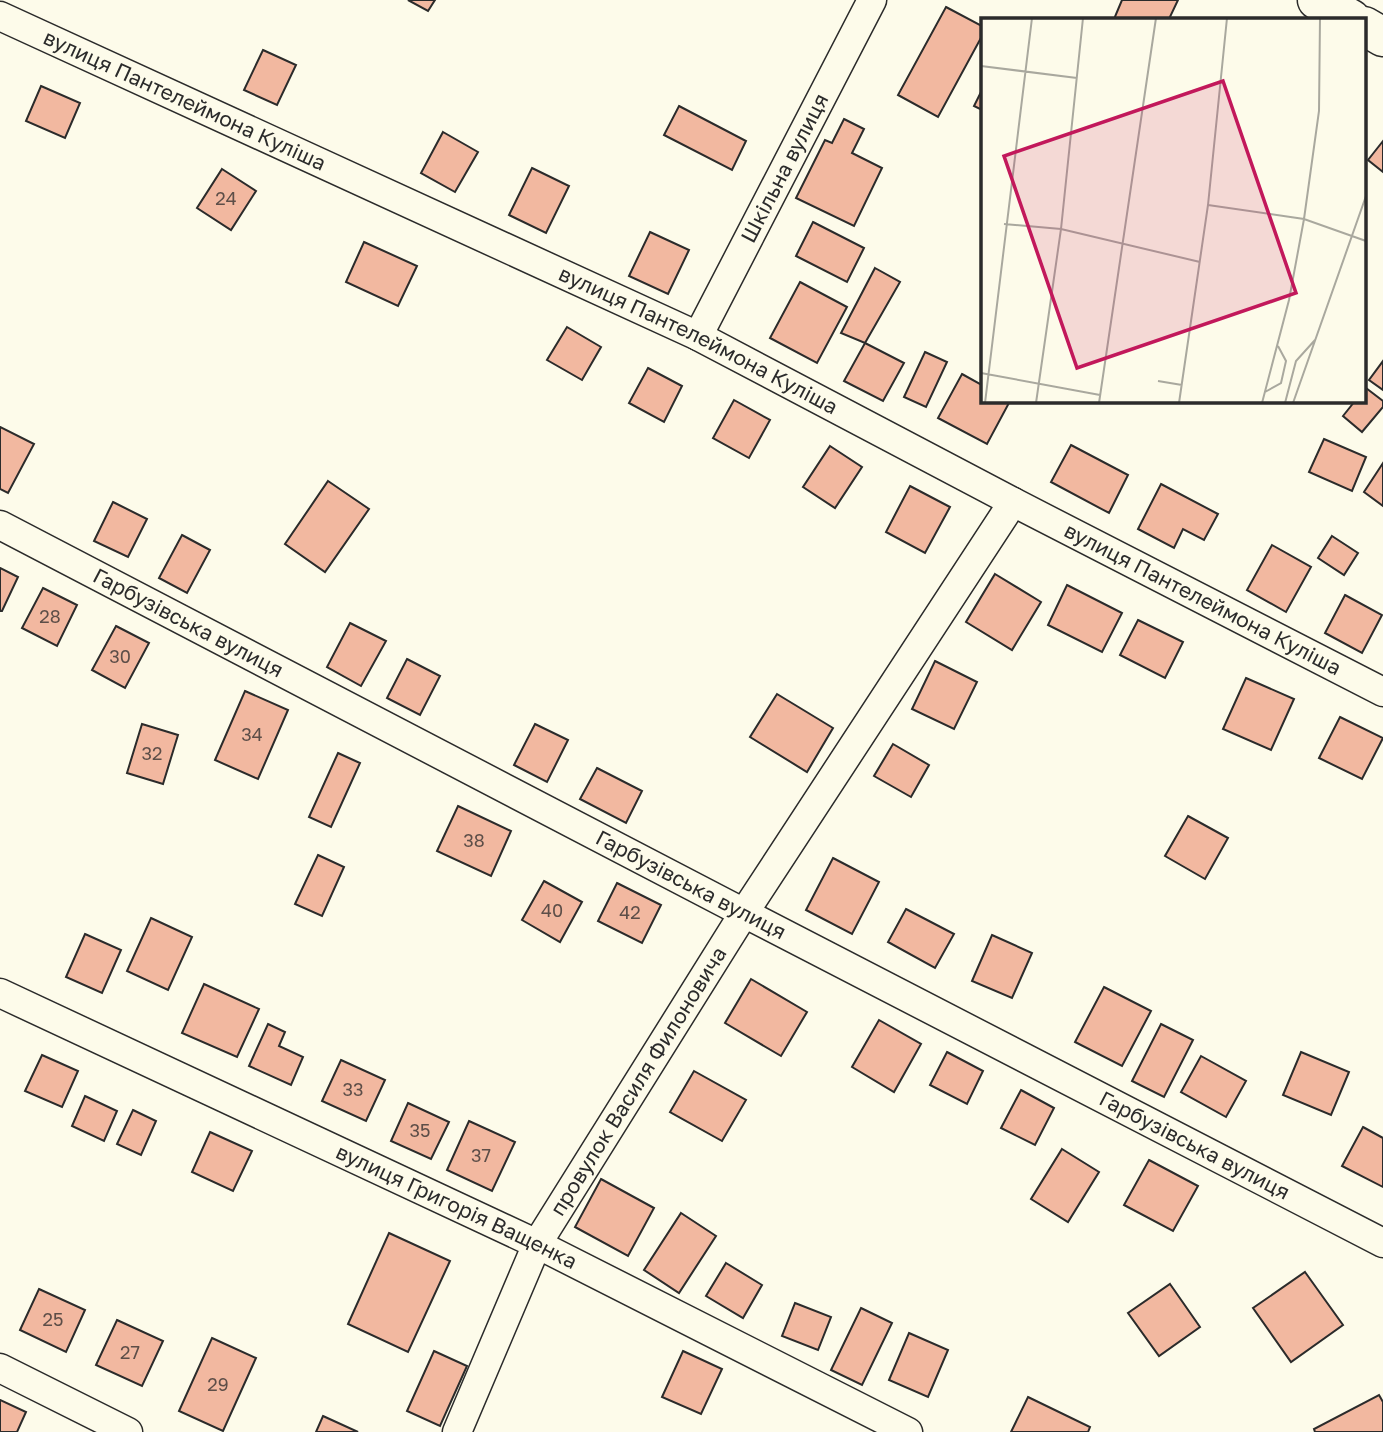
<svg xmlns="http://www.w3.org/2000/svg" width="1383" height="1432" viewBox="0 0 1383 1432" font-family="'Golos Text',sans-serif">
	<rect width="100%" height="100%" fill="#fdfbea"/>
	<g fill="#f2b8a0" stroke="#2b2b2b" stroke-width="2">
		<path d="M408,0H435L428,11Z"/>
		<path d="M1122,0H1178L1169,19H1114Z"/>
		<path d="M946,7L982,26V36L938,117L898,95Z"/>
		<path d="M263,50L296,65L277,105L244,90Z"/>
		<path d="M41,86L80,103L65,138L26,121Z"/>
		<path d="M982,90V110L974,106Z"/>
		<path d="M679,106L746,141L732,170L664,135Z"/>
		<path d="M844,119L864,129L852,153L882,168L854,226L796,198L825,140L832,143Z"/>
		<path d="M443,132L478,152L455,192L421,173Z"/>
		<path d="M1383,141V172L1368,160Z"/>
		<path d="M532,168L569,186L546,233L509,215Z"/>
		<path d="M222,169L256,191L231,230L197,208Z"/>
		<path d="M813,222L864,248L847,282L796,256Z"/>
		<path d="M650,232L689,250L668,294L629,276Z"/>
		<path d="M364,242L417,266L398,306L346,282Z"/>
		<path d="M875,268L900,282L865,343L841,333Z"/>
		<path d="M800,282L847,307L817,363L770,338Z"/>
		<path d="M567,327L601,347L582,380L547,360Z"/>
		<path d="M865,343L904,363L883,401L844,381Z"/>
		<path d="M925,352L947,362L926,407L904,397Z"/>
		<path d="M1383,361V390L1369,380Z"/>
		<path d="M648,368L682,386L664,422L629,403Z"/>
		<path d="M962,374L982,385V401H1010L987,444L938,418Z"/>
		<path d="M1366,388L1383,401V407L1362,432L1343,416L1355,401H1364V390Z"/>
		<path d="M734,400L770,420L749,458L713,438Z"/>
		<path d="M0,427L34,444L8,493L0,489Z"/>
		<path d="M1324,439L1366,457L1352,491L1309,472Z"/>
		<path d="M1071,445L1128,475L1109,513L1051,482Z"/>
		<path d="M830,446L862,467L835,508L803,487Z"/>
		<path d="M1383,463V506L1364,492Z"/>
		<path d="M328,481L369,509L325,572L285,544Z"/>
		<path d="M1161,484L1218,514L1204,540L1183,529L1174,548L1138,529Z"/>
		<path d="M910,486L950,507L925,553L886,532Z"/>
		<path d="M113,502L147,519L128,557L94,541Z"/>
		<path d="M182,535L210,550L187,593L159,578Z"/>
		<path d="M1332,536L1358,553L1344,575L1318,558Z"/>
		<path d="M1272,545L1311,567L1286,612L1247,590Z"/>
		<path d="M0,568L18,577L2,611H0Z"/>
		<path d="M995,574L1041,602L1012,650L966,622Z"/>
		<path d="M1067,585L1122,613L1102,652L1048,625Z"/>
		<path d="M43,588L77,605L57,646L22,628Z"/>
		<path d="M1345,595L1382,615L1362,653L1325,633Z"/>
		<path d="M1138,620L1183,642L1165,678L1120,655Z"/>
		<path d="M350,623L386,641L361,686L327,667Z"/>
		<path d="M116,626L149,643L125,688L92,670Z"/>
		<path d="M407,659L440,676L420,715L387,698Z"/>
		<path d="M935,661L977,682L954,729L912,709Z"/>
		<path d="M1246,678L1294,699L1271,750L1223,729Z"/>
		<path d="M245,691L288,710L258,779L215,760Z"/>
		<path d="M777,694L833,728L807,772L750,737Z"/>
		<path d="M1340,717L1383,738L1362,779L1319,758Z"/>
		<path d="M142,724L178,735L163,784L127,773Z"/>
		<path d="M535,724L568,740L547,782L514,765Z"/>
		<path d="M893,744L929,765L911,797L874,776Z"/>
		<path d="M338,753L360,763L331,827L309,817Z"/>
		<path d="M597,768L642,791L626,823L580,799Z"/>
		<path d="M458,806L511,831L491,876L437,851Z"/>
		<path d="M1188,816L1228,838L1205,879L1165,856Z"/>
		<path d="M318,855L344,867L322,916L295,904Z"/>
		<path d="M833,858L879,882L852,934L806,910Z"/>
		<path d="M544,881L582,902L560,942L522,920Z"/>
		<path d="M617,883L661,905L642,943L598,921Z"/>
		<path d="M906,909L954,934L935,968L888,942Z"/>
		<path d="M151,918L192,937L168,990L127,971Z"/>
		<path d="M85,934L121,950L102,993L66,977Z"/>
		<path d="M992,935L1032,953L1012,998L972,981Z"/>
		<path d="M751,979L807,1012L781,1056L725,1023Z"/>
		<path d="M204,984L259,1009L237,1057L182,1033Z"/>
		<path d="M1104,987L1151,1011L1122,1066L1075,1042Z"/>
		<path d="M879,1020L921,1044L894,1092L852,1067Z"/>
		<path d="M268,1024L285,1032L279,1046L303,1057L291,1085L249,1066Z"/>
		<path d="M1161,1024L1193,1040L1164,1097L1132,1081Z"/>
		<path d="M947,1052L983,1071L967,1104L930,1085Z"/>
		<path d="M1301,1052L1349,1072L1331,1115L1283,1095Z"/>
		<path d="M42,1055L78,1071L62,1107L25,1091Z"/>
		<path d="M1201,1056L1246,1081L1226,1117L1181,1092Z"/>
		<path d="M341,1060L385,1080L366,1121L322,1101Z"/>
		<path d="M694,1071L746,1100L722,1141L670,1112Z"/>
		<path d="M1021,1090L1054,1108L1035,1145L1001,1128Z"/>
		<path d="M85,1096L117,1111L104,1141L72,1126Z"/>
		<path d="M408,1103L449,1122L431,1159L391,1141Z"/>
		<path d="M133,1110L156,1121L141,1155L117,1144Z"/>
		<path d="M469,1121L515,1142L492,1191L447,1170Z"/>
		<path d="M1363,1127L1383,1138V1187L1342,1166Z"/>
		<path d="M210,1132L252,1151L233,1191L192,1172Z"/>
		<path d="M1062,1149L1099,1172L1068,1222L1031,1199Z"/>
		<path d="M1149,1160L1198,1186L1173,1231L1124,1205Z"/>
		<path d="M601,1179L654,1208L628,1256L575,1227Z"/>
		<path d="M681,1213L716,1236L679,1293L644,1270Z"/>
		<path d="M389,1233L450,1261L408,1352L348,1324Z"/>
		<path d="M726,1263L762,1285L743,1318L706,1296Z"/>
		<path d="M1305,1272L1343,1325L1291,1362L1253,1308Z"/>
		<path d="M1170,1284L1200,1327L1159,1356L1128,1313Z"/>
		<path d="M39,1289L85,1310L66,1352L20,1330Z"/>
		<path d="M795,1303L831,1317L818,1350L782,1336Z"/>
		<path d="M861,1308L892,1323L862,1385L831,1370Z"/>
		<path d="M117,1320L163,1341L142,1386L96,1365Z"/>
		<path d="M909,1333L948,1350L928,1397L889,1380Z"/>
		<path d="M212,1338L256,1358L223,1431L179,1411Z"/>
		<path d="M434,1351L467,1366L440,1426L407,1411Z"/>
		<path d="M683,1351L722,1369L701,1414L662,1397Z"/>
		<path d="M1379,1395L1383,1402V1432H1315L1314,1429Z"/>
		<path d="M1028,1397L1090,1427L1088,1432H1011Z"/>
		<path d="M0,1400L26,1412L17,1432H0Z"/>
		<path d="M323,1416L358,1432H316Z"/>
	</g>
	<g fill="none" stroke-linecap="round" stroke-linejoin="round">
		<defs>
			<g id="street">
				<path id="s1" d="M0,16L698,336L1013,502L1383,692"/>
				<path id="s2" d="M698,336L872,0"/>
				<path id="s3" d="M0,525L744,913L1383,1243"/>
				<path id="s4" d="M0,993L537,1244L908,1432"/>
				<path d="M0,1368L128,1432"/>
				<path id="s5" d="M457,1432L537,1244L744,913L1013,502"/>
			</g>
			<g id="primary">
				<path d="M1317,0L1351,19"/>
				<path d="M1364,26L1383,37"/>
			</g>
		</defs>
		<use href="#street" stroke="#2b2b2b" stroke-width="31"/>
		<use href="#primary" stroke="#2b2b2b" stroke-width="41"/>
		<use href="#street" stroke="#fdfbea" stroke-width="28"/>
		<use href="#primary" stroke="#fdfbea" stroke-width="38"/>
	</g>
	<g text-anchor="middle" stroke-width="5" stroke-linejoin="round" paint-order="stroke">
		<g font-size="18" fill="#5d4e48">
			<text x="226" y="205">24</text>
			<text x="50" y="623">28</text>
			<text x="120" y="663">30</text>
			<text x="252" y="741">34</text>
			<text x="152" y="760">32</text>
			<text x="474" y="847">38</text>
			<text x="552" y="917">40</text>
			<text x="630" y="919">42</text>
			<text x="353" y="1096">33</text>
			<text x="420" y="1137">35</text>
			<text x="481" y="1162">37</text>
			<text x="53" y="1326">25</text>
			<text x="130" y="1359">27</text>
			<text x="218" y="1391">29</text>
		</g>
		<g font-size="21" fill="#2b2b2b" stroke="#fdfbea">
			<text dy="7" stroke="none"><textPath href="#s1" startOffset="203">вулиця Пантелеймона Куліша</textPath></text>
			<text dy="7" stroke="none"><textPath href="#s2" startOffset="189">Шкільна вулиця</textPath></text>
			<text dy="7" stroke="none"><textPath href="#s1" startOffset="770">вулиця Пантелеймона Куліша</textPath></text>
			<text dy="7" stroke="none"><textPath href="#s1" startOffset="1337">вулиця Пантелеймона Куліша</textPath></text>
			<text dy="7" stroke="none"><textPath href="#s3" startOffset="212">Гарбузівська вулиця</textPath></text>
			<text dy="7" stroke="none"><textPath href="#s3" startOffset="779">Гарбузівська вулиця</textPath></text>
			<text dy="7" stroke="none"><textPath href="#s5" startOffset="396">провулок Василя Филоновича</textPath></text>
			<text dy="7" stroke="none"><textPath href="#s3" startOffset="1346">Гарбузівська вулиця</textPath></text>
			<text dy="7" stroke="none"><textPath href="#s4" startOffset="504">вулиця Григорія Ващенка</textPath></text>
		</g>
	</g>
	<g transform="translate(981 18)">
		<rect width="385" height="385" fill="#fdfbea"/>
		<path fill="none" stroke="#a9a89e" stroke-width="2" d="M0,48L96,60M227,187L323,201L385,223M23,206L80,211L219,244M0,355L119,377M177,363L201,367M284,374L300,365L305,343L297,328M4,385L51,0M55,385L80,211L102,0M118,385L175,0M198,385L227,187L246,0M281,385L308,282L323,201L338,93L339,0M304,385L315,343L334,322M312,385L385,178"/>
		<path fill="#c2185b" fill-opacity="0.15" stroke="#c2185b" stroke-width="3.5" d="M242,63L315,275L96,350L23,138Z"/>
		<rect width="385" height="385" fill="none" stroke="#2b2b2b" stroke-width="3.5"/>
	</g>
</svg>
